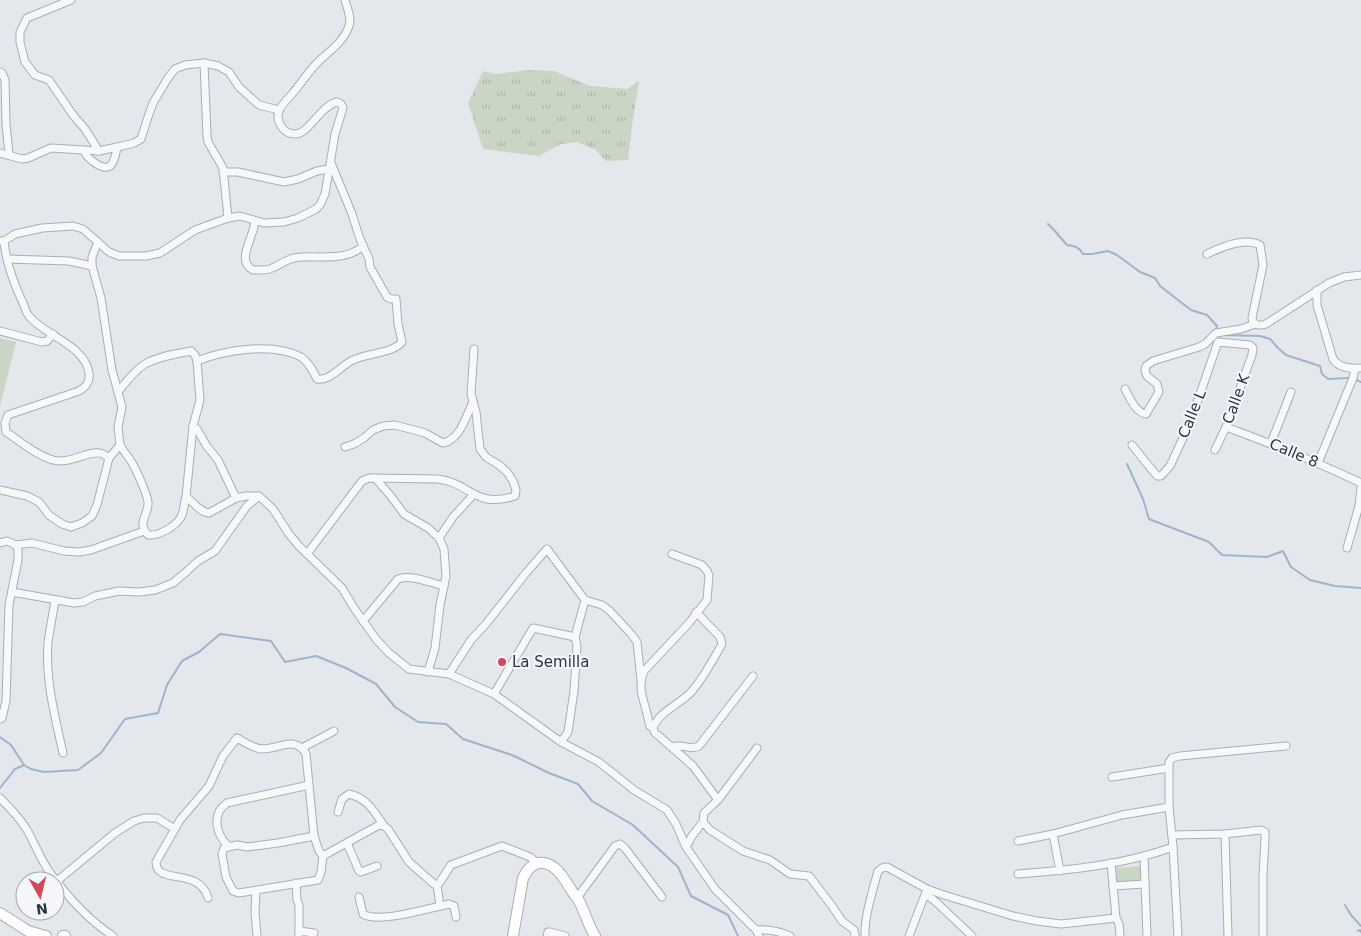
<svg xmlns="http://www.w3.org/2000/svg" width="1361" height="936" viewBox="0 0 1361 936" font-family="'DejaVu Sans',sans-serif">
	<defs>
		<pattern id="grass-tufts" width="24" height="20" patternUnits="userSpaceOnUse" patternTransform="scale(1.25)"><rect width="24" height="20" fill="#c9d6c5"/><path d="M3 7l-1-3M5 7V3M7 7l1-3M15 17l-1-3M17 17v-4M19 17l1-3" fill="none" stroke="#adb8ab"/></pattern>
	</defs>
	<rect width="100%" height="100%" fill="#e4e7ec"/>
	<path fill="url(#grass-tufts)" d="M528,70L554,71L590,86L627,89L639,81L632,125L628,160L606,161L596,150L577,142L561,144L539,156L483,149L468,103L483,71L496,74Z"/>
	<g fill="#c9d6c5">
		<path d="M0,338L16,342L0,406Z"/>
		<path d="M1142,866L1143,882L1117,884L1116,868Z"/>
	</g>
	<g fill="none" stroke-linecap="round" stroke-linejoin="round">
		<g stroke="#9fb4cc" stroke-width="2">
			<path d="M1048,224L1054,230L1067,245C1075,246 1079,247 1083,254H1092L1108,251L1117,255L1140,272L1155,278L1160,286L1191,310L1207,315L1217,326L1216,330"/>
			<path d="M1222,335L1260,336L1270,339L1278,348L1286,355L1320,366L1322,374L1328,379L1350,378"/>
			<path d="M1355,379L1361,382"/>
			<path d="M1127,464L1143,499L1149,519L1209,542L1222,555L1267,557L1283,551L1291,567L1310,580L1335,586L1361,588"/>
			<path d="M0,737L11,745L24,765L31,769L44,772L78,770L101,753L125,719L158,713L167,685L182,661L199,652L220,634L271,641L285,662L316,656L346,668L376,684L395,707L418,722L446,724L463,739L512,755L549,773L578,784L592,801L633,825L678,867L691,896L728,915L738,936"/>
			<path d="M0,788L15,769L24,765"/>
			<path d="M1345,905L1351,915L1361,926"/>
			<path d="M1358,931L1360,930L1361,932"/>
		</g>
		<defs>
			<g id="street">
				<path d="M71,0L27,18L20,32V42L25,62L35,75L49,80L73,115L85,129L99,151"/>
				<path d="M204,63L207,135L208,142L223,168L228,218"/>
				<path d="M0,72L2,73L5,80L6,124L9,154"/>
				<path d="M84,150C85,157 102,171 110,166C115,162 116,153 117,147"/>
				<path d="M0,153L22,159L28,158L51,148L99,151L122,146L134,143L141,139L148,117L153,103L168,78L175,69L185,65L204,63L218,66L229,72L239,87L259,105L279,110"/>
				<path d="M223,172H238L284,182L298,179L317,171L329,169"/>
				<path d="M255,221C254,225 254,229 252,233C249,245 238,262 253,270C259,270 267,271 272,268C280,265 285,260 294,258C316,254 344,263 363,246"/>
				<path d="M0,241H4L15,234L42,228L73,226L83,229L109,252L119,256H146L160,253L195,230L228,218L240,216L264,223L284,222L298,218L316,209L320,205L325,194L335,134L343,108L341,104L337,102C320,106 309,134 295,134C283,134 274,120 280,109C282,104 288,99 292,94C301,83 309,71 319,61C330,51 344,41 349,26C352,18 347,8 345,0"/>
				<path d="M4,241C6,263 13,282 23,303C25,307 26,313 29,316C45,336 85,345 89,373C90,382 87,386 79,391L8,415L5,423L6,432C21,442 36,455 53,460C70,465 92,448 103,454C105,455 107,457 109,458"/>
				<path d="M1207,254C1221,247 1246,237 1260,245L1263,265L1252,318C1253,326 1260,326 1266,324L1329,283L1344,277L1361,275"/>
				<path d="M7,259L69,261L92,266"/>
				<path d="M1317,290V305L1333,359C1339,368 1351,369 1361,368"/>
				<path d="M0,331L42,342L47,341L53,334"/>
				<path d="M197,361C225,350 273,342 301,357C309,362 313,371 317,379C330,381 340,367 351,361C365,353 392,354 402,342L398,324L396,299H391L387,297L370,267L369,259L360,239L352,214L331,163"/>
				<path d="M1125,389C1130,398 1135,412 1146,414L1159,392L1157,384L1147,376L1145,371L1146,366L1153,361L1199,347L1205,344L1216,333L1241,329L1255,324"/>
				<path d="M118,392C125,383 135,370 145,364C159,356 176,354 191,351L195,355L197,361L200,400L193,426L186,497"/>
				<path d="M193,426L197,429L206,445L218,460L236,498"/>
				<path d="M1226,427C1272,444 1317,462 1361,483"/>
				<path d="M1271,443L1291,392"/>
				<path d="M120,445C123,451 128,456 131,461C136,469 147,494 148,502C149,516 136,521 148,535C159,536 175,527 181,517C184,512 184,503 186,497C194,502 199,512 209,513L236,498L246,496H259L273,509L289,534L299,546L342,588L354,608L376,639L389,653L409,669L449,674L494,694L561,742L599,762L634,790L667,810L676,824L686,847L715,889L756,930L759,936"/>
				<path d="M1132,445L1157,476H1161L1170,466L1190,423L1218,342L1250,345L1253,348L1252,355L1226,427L1215,450"/>
				<path d="M345,447L354,444L364,438L373,430L383,426L395,425L425,433L443,443C460,440 466,416 473,402"/>
				<path d="M1318,463L1353,378L1355,369"/>
				<path d="M375,478L390,495L404,514L428,528L439,538L444,549L446,576L440,605L435,648L428,672"/>
				<path d="M1361,488L1359,506L1361,508"/>
				<path d="M0,490L27,496L39,502L49,515L62,524L71,527L82,523L92,516L97,505L109,458L120,445L118,427L122,407L112,370L101,298L92,266V257L98,242"/>
				<path d="M439,538L453,517L474,494"/>
				<path d="M0,543L7,541L16,545L18,550V560L9,605L6,701L2,718L0,719"/>
				<path d="M16,545L32,543L64,551L79,552L91,550L144,531"/>
				<path d="M1347,548L1359,506"/>
				<path d="M307,554L362,481L369,478L438,479C471,483 474,509 515,496L516,490L513,481L507,472L499,465L486,457L480,449L476,412L471,394L474,349"/>
				<path d="M672,554L702,565L707,571L709,575L707,600L689,623L644,671C638,687 642,695 646,710C648,716 648,721 650,726L653,728L655,733L660,737L693,766L718,800"/>
				<path d="M12,592L74,603L83,602L95,596L119,591L139,592L155,590L173,583L186,572L198,561L215,551L247,506L259,496"/>
				<path d="M55,600C53,614 50,628 48,642C45,679 55,717 63,753"/>
				<path d="M363,621L398,579C411,574 431,583 444,586"/>
				<path d="M449,674L471,640L485,625L526,573L547,549L585,600L602,605L610,611L632,635L637,642L641,680"/>
				<path d="M494,694L533,628L575,637"/>
				<path d="M653,728C659,711 681,704 692,691C704,677 713,660 722,644L720,637L696,612"/>
				<path d="M561,742L568,732L574,691L577,646L575,637L585,600"/>
				<path d="M671,747C684,743 689,751 699,746L753,676"/>
				<path d="M302,748L334,731"/>
				<path d="M1112,777L1169,768"/>
				<path d="M0,798C10,808 20,818 27,830C35,844 41,861 51,874C67,896 90,921 113,936"/>
				<path d="M338,812L342,799L349,794C367,798 374,811 384,826"/>
				<path d="M703,822L710,830L743,851L770,860L790,874L809,876L832,906L842,921L854,930L855,936"/>
				<path d="M1053,834L1060,871"/>
				<path d="M1225,834L1228,936"/>
				<path d="M1172,835L1225,834L1261,830L1265,832V839L1263,874V936"/>
				<path d="M314,836L278,843L247,847L237,845L224,848L222,854L226,877L233,891L239,893L318,880L321,872L323,856L379,825L384,826L388,829L409,862L434,884L437,885L440,882L451,865L502,846L530,857L536,862"/>
				<path d="M1018,841L1053,834L1122,815L1169,807"/>
				<path d="M347,843L359,871L361,872L377,866"/>
				<path d="M228,846C216,834 211,814 227,803L309,785"/>
				<path d="M686,847L692,836L703,822L704,813L718,800L757,748"/>
				<path d="M1144,856L1147,936"/>
				<path d="M1111,863L1116,918L1119,924L1120,936"/>
				<path d="M1018,874C1070,870 1124,865 1173,847"/>
				<path d="M57,881L115,833L134,821L144,818H157L175,829"/>
				<path d="M296,883L297,900L299,905V936"/>
				<path d="M437,885L440,906"/>
				<path d="M1113,886L1145,884"/>
				<path d="M256,891L255,912L257,936"/>
				<path d="M926,894L936,902L972,936"/>
				<path d="M359,897L363,914C378,924 430,908 449,904L454,906L456,917"/>
				<path d="M208,898C199,866 156,886 156,862L180,820L209,786L223,756L237,738C244,742 254,749 263,749C279,749 296,735 306,754L314,836L319,851L323,856"/>
				<path d="M577,898L615,846L620,844L624,847L662,897"/>
				<path d="M756,930C768,929 779,931 790,936"/>
				<path d="M299,931L314,933"/>
				<path d="M547,936L548,932H550L565,936"/>
				<path d="M865,936C864,917 873,890 878,871L882,868L887,867L927,889L944,895L1013,916L1037,921L1061,924L1116,918"/>
				<path d="M909,936L926,892"/>
				<path d="M1178,936L1173,847L1169,807V762L1172,758L1180,756L1286,746"/>
			</g>
			<g id="secondary">
				<path d="M0,913L28,931L46,936"/>
				<path d="M63,936H65"/>
				<path d="M513,936L523,878C531,861 545,857 559,872C564,878 568,885 572,891C574,895 577,897 579,901C585,912 588,925 595,936"/>
			</g>
		</defs>
		<use href="#street" stroke="#a9aeb7" stroke-width="9"/>
		<use href="#secondary" stroke="#a9aeb7" stroke-width="12"/>
		<use href="#street" stroke="#f7f8fa" stroke-width="7"/>
		<use href="#secondary" stroke="#fff" stroke-width="10"/>
	</g>
	<circle fill="#d1495b" stroke="#f4f6f9" stroke-width="2" cx="502" cy="662" r="5"/>
	<g text-anchor="middle" stroke-width="4" stroke-linejoin="round" paint-order="stroke">
		<g font-size="15" fill="#2b3445" stroke="#f4f6f9">
			<text transform="translate(1236 399) rotate(-70)" y="5">Calle K</text>
			<text transform="translate(1192 414) rotate(-68)" y="5">Calle L</text>
			<text transform="translate(1294 453) rotate(23)" y="5">Calle 8</text>
		</g>
		<g font-size="15" fill="#2b3445" stroke="#f4f6f9" text-anchor="start">
			<text x="512" y="667">La Semilla</text>
		</g>
	</g>
	<g transform="translate(40 896) rotate(172)"><circle r="24" fill="#f4f6f9" stroke="#a4a8b1"/>
	<path d="M0-4L9 19L0 12L-9 19Z" fill="#d1495b"/>
	<text y="-8" font-size="14" font-weight="bold" text-anchor="middle" fill="#2b3445">N</text>
	</g>
</svg>
